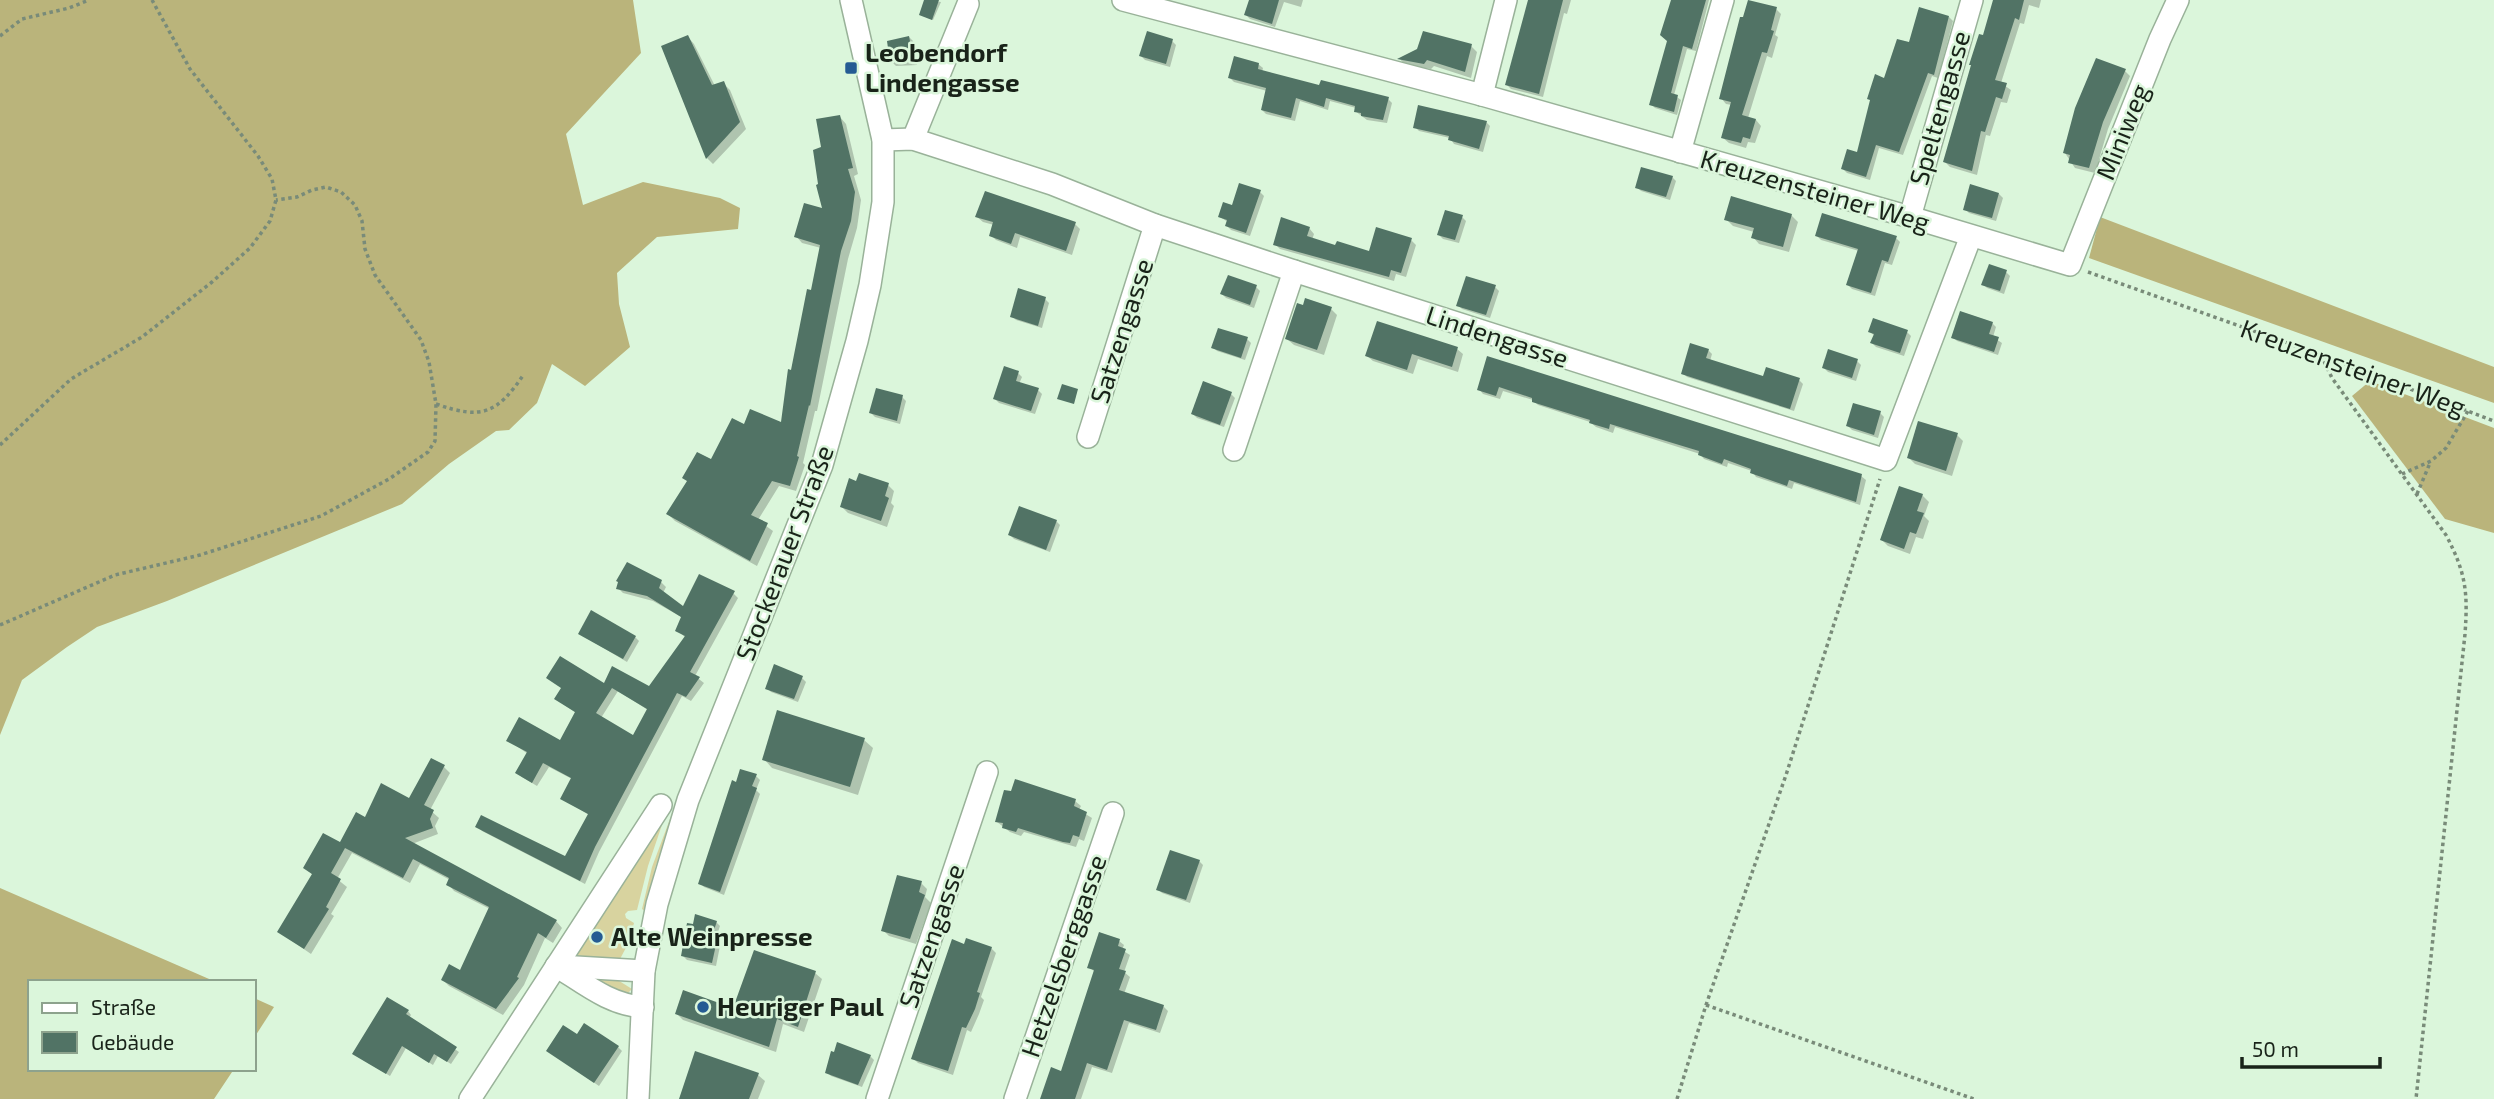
<svg xmlns="http://www.w3.org/2000/svg" width="2494" height="1099" viewBox="0 0 2494 1099" font-family="'Exo 2',sans-serif">
	<rect width="100%" height="100%" fill="#dbf6db"/>
	<g fill="#d8d39f">
		<path d="M679,795L680,799L655,868L645,911L642,909L652,867Z"/>
		<path d="M665,816L648,866L637,910L628,911L625,914L626,918L634,923L629,942L620,959L580,960L576,957Z"/>
		<path d="M592,978L616,979L632,989L628,993L614,991Z"/>
	</g>
	<g fill="#bab47b">
		<path d="M0,0H633L641,53L566,134L583,205L643,182L720,198L740,208L738,229L657,237L617,273L619,304L630,347L585,386L552,364L537,403L509,430L496,431L449,464L402,504L167,601L97,627L67,647L22,680L0,735Z"/>
		<path d="M2100,217L2494,367V403L2089,258Z"/>
		<path d="M2370,381L2494,428V533L2445,519L2352,396Z"/>
		<path d="M0,888L216,982H30V1069H234L214,1099H0Z"/>
		<path d="M254,998L274,1007L254,1038Z"/>
	</g>
	<g fill="#0003" fill-rule="evenodd">
		<path d="M926,0L941,2L933,20L921,15Z"/>
		<path d="M1251,0H1303L1301,7L1284,2L1275,27L1250,19L1246,15Z"/>
		<path d="M1529,0H1571L1567,14L1564,13L1543,97L1511,89L1507,85Z"/>
		<path d="M1676,0H1709L1696,51L1687,49L1674,95L1681,100L1677,115L1655,108L1651,104L1669,41Z"/>
		<path d="M1995,0H2041L2039,8L2029,5L2024,24L2020,23L2001,83L2011,90L2007,103L2001,102L1990,136L1986,135L1977,175L1950,167L1945,162Z"/>
		<path d="M1776,9L1781,14L1775,35L1778,37L1772,58L1767,56L1748,118L1756,120L1761,126L1755,143L1748,142L1746,148L1729,143L1723,138L1732,105L1726,104L1721,98Z"/>
		<path d="M1949,17L1953,21L1938,78L1932,76L1903,155L1879,148L1870,180L1847,173L1843,169L1858,154L1910,44Z"/>
		<path d="M688,37L694,44L715,86L723,83L730,90L746,129L713,164L707,158L663,47Z"/>
		<path d="M909,37L913,41L917,65L896,66L892,62Z"/>
		<path d="M1172,41L1176,45L1170,67L1145,60L1141,56Z"/>
		<path d="M1471,46L1477,52L1471,78L1434,66L1431,69L1405,65L1400,59Z"/>
		<path d="M1258,64L1263,68L1262,72L1320,87L1388,99L1392,103L1387,123L1367,120L1355,111L1356,108L1330,101L1328,110L1300,101L1295,121L1266,114L1262,110L1267,91L1234,82L1230,78Z"/>
		<path d="M2125,71L2130,76L2108,129L2095,173L2075,168L2065,153Z"/>
		<path d="M840,117L846,124L858,174L854,176L861,200L857,228L848,259L817,411H815L803,463L805,465L796,491L779,486L758,520L773,531L757,566L675,521L668,514L711,461L745,426L782,424L821,248L802,243L796,236L824,211L823,148Z"/>
		<path d="M1486,122L1490,126L1483,152L1454,144L1450,138L1419,131L1415,127Z"/>
		<path d="M1672,177L1676,181L1670,200L1641,191L1637,187Z"/>
		<path d="M1260,192L1264,196L1250,236L1231,230L1227,226L1228,222L1220,217Z"/>
		<path d="M1999,194L2003,198L1996,221L1969,213L1965,209Z"/>
		<path d="M1791,215L1798,222L1789,252L1759,244L1753,237L1754,232L1733,226L1726,219Z"/>
		<path d="M977,217L1075,224L1080,229L1072,255L1020,237L1017,248L996,240L991,235L994,225L983,222Z"/>
		<path d="M1462,217L1466,221L1459,243L1443,239L1439,235Z"/>
		<path d="M1309,228L1314,234L1312,240L1336,247L1370,253L1411,240L1416,245L1406,277L1396,274L1394,281L1280,249L1275,244Z"/>
		<path d="M1817,236L1896,238L1900,242L1892,265L1885,263L1875,296L1852,289L1848,285L1859,251L1821,240Z"/>
		<path d="M2006,272L2010,276L2004,294L1987,288L1983,284Z"/>
		<path d="M1256,287L1260,291L1254,308L1226,298L1222,294Z"/>
		<path d="M1495,287L1499,291L1490,318L1462,309L1458,305Z"/>
		<path d="M1045,299L1049,303L1042,328L1016,320L1012,316Z"/>
		<path d="M1331,309L1337,315L1324,355L1294,345L1287,339Z"/>
		<path d="M1992,323L1996,327L1993,337L2002,343L1998,355L1957,341L1953,337Z"/>
		<path d="M1870,332H1907L1911,336L1904,356L1876,347L1872,343L1875,336Z"/>
		<path d="M1247,339L1251,343L1245,360L1217,351L1213,347Z"/>
		<path d="M1457,349L1463,354L1458,372L1418,359L1413,374L1373,361L1367,356Z"/>
		<path d="M1708,350L1712,354L1710,361L1764,378L1799,380L1803,384L1794,411L1687,377L1683,373Z"/>
		<path d="M1488,359L1861,476L1866,480L1860,505L1794,483L1792,489L1756,477L1752,471L1728,463L1727,467L1704,459L1700,454L1615,427L1613,433L1596,427L1590,422L1538,405L1533,400L1503,391L1500,399L1483,394L1479,389Z"/>
		<path d="M1857,361L1861,365L1856,381L1828,372L1824,368Z"/>
		<path d="M1018,373L1022,377L1019,384L1038,390L1042,394L1035,414L999,403L995,399Z"/>
		<path d="M1231,394L1235,398L1224,427L1197,418L1193,414Z"/>
		<path d="M902,397L906,401L900,424L875,417L871,413Z"/>
		<path d="M1880,413L1884,417L1878,438L1852,430L1848,426Z"/>
		<path d="M1957,435L1963,441L1952,476L1915,464L1909,458Z"/>
		<path d="M858,483L888,485L894,491L891,503L894,506L887,527L848,513L842,507Z"/>
		<path d="M1922,495L1929,502L1924,516L1929,521L1923,539L1916,537L1910,554L1888,546L1882,540Z"/>
		<path d="M1056,521L1060,525L1050,552L1014,539L1010,535Z"/>
		<path d="M661,582L666,587L663,593L683,608L733,593L738,598L695,676L704,683L691,701L682,696L599,852L585,884L482,831L478,826L565,858L589,815L562,798L572,779L549,767L537,786L522,777L517,773L528,754L508,740L561,742L576,713L556,699L605,685L649,688L686,638L677,630L683,618L653,601L623,593L618,588ZM618,691L648,710L634,738L601,718Z"/>
		<path d="M580,634L635,637L639,641L627,662Z"/>
		<path d="M775,667L802,678L806,682L798,702L771,692L767,688Z"/>
		<path d="M864,740L873,748L858,795L772,768L764,759Z"/>
		<path d="M444,767L450,773L430,810L439,818L435,826L438,834L412,844L556,921L562,928L553,943L545,938L524,985L503,1015L449,986L443,980L461,973L490,909L454,891L448,884L450,880L420,864L410,883L352,853L337,879L347,887L331,914L334,916L311,954L279,932L313,875L305,868L341,844L366,819L410,800Z"/>
		<path d="M756,776L760,780L756,790L760,794L724,895L704,887L700,883L738,784Z"/>
		<path d="M1075,801L1081,806L1079,810L1092,818L1084,841L1079,839L1076,847L1024,832L1021,836L1010,832L997,822Z"/>
		<path d="M1199,861L1203,865L1190,903L1162,893L1158,889Z"/>
		<path d="M921,883L927,889L925,897L931,903L916,944L889,936L883,930Z"/>
		<path d="M716,922L720,926L718,932L722,936L716,966L687,960L683,956Z"/>
		<path d="M1119,941L1124,945L1122,950L1130,955L1124,972L1130,977L1124,994L1163,1006L1168,1011L1160,1033L1129,1023L1112,1073L1092,1067L1081,1099H1042L1063,1073L1095,972L1089,967Z"/>
		<path d="M966,946L991,948L996,953L981,997L984,1000L979,1014L971,1032L967,1030L953,1075L918,1063L913,1058Z"/>
		<path d="M815,973L822,979L804,1032L783,1024L776,1052L683,1020L677,1014L734,1011Z"/>
		<path d="M408,1011L411,1015L409,1018L459,1052L451,1064L438,1056L433,1065L406,1048L390,1076L354,1054Z"/>
		<path d="M618,1047L622,1051L599,1086L548,1051Z"/>
		<path d="M870,1056L874,1060L862,1087L831,1076L827,1072Z"/>
		<path d="M758,1075L765,1081L758,1099H680Z"/>
	</g>
	<g fill="#517365" fill-rule="evenodd">
		<path d="M924,0H939L932,20L919,15Z"/>
		<path d="M1249,0H1279L1272,24L1244,15Z"/>
		<path d="M1528,0H1563L1539,94L1505,85Z"/>
		<path d="M1671,0H1706L1692,49L1683,46L1671,93L1678,95L1674,112L1649,105L1667,41L1660,35Z"/>
		<path d="M1748,0L1777,7L1771,30L1774,31L1767,53L1762,52L1742,115L1756,119L1750,139L1743,137L1741,143L1721,138L1731,102L1719,99L1740,17H1743Z"/>
		<path d="M1993,0H2024L2019,20L2015,18L1995,80L2007,83L2002,99L1996,97L1985,132L1981,131L1972,171L1943,162L1971,65H1969L1979,34L1983,35Z"/>
		<path d="M1919,7L1949,16L1934,75L1928,73L1899,152L1876,145L1866,177L1841,169L1847,149L1857,152L1870,100L1867,99L1875,74L1884,78L1897,39L1909,42Z"/>
		<path d="M1147,31L1173,39L1166,64L1139,56Z"/>
		<path d="M1423,31L1472,44L1465,72L1427,60L1424,64L1397,59L1417,49Z"/>
		<path d="M688,35L712,85L724,81L740,122L706,159L661,46Z"/>
		<path d="M909,36L914,62L890,63L887,41Z"/>
		<path d="M1234,56L1259,63L1258,69L1319,85L1321,80L1389,97L1383,120L1361,116V113L1354,112L1355,106L1326,98L1324,107L1296,98L1291,118L1261,110L1266,88L1228,78Z"/>
		<path d="M2096,58L2126,69L2103,122L2089,168L2068,163L2070,155L2063,153L2075,108Z"/>
		<path d="M1418,105L1487,121L1479,149L1448,140L1449,136L1413,128Z"/>
		<path d="M840,115L853,168L848,169L855,192L851,221L841,251L810,406L809,405L797,456L799,457L790,486L772,481L751,515L768,523L750,561L666,514L687,481L682,478L697,452L711,459L732,418L744,424L750,409L781,422L788,369L791,370L807,289L811,290L820,245L794,237L804,203L822,208L816,185L818,184L813,150L821,147L816,119Z"/>
		<path d="M1641,167L1673,176L1666,197L1635,188Z"/>
		<path d="M1239,183L1261,190L1246,233L1225,226L1227,220L1218,217L1223,202L1232,205Z"/>
		<path d="M1970,184L1999,193L1992,218L1963,210Z"/>
		<path d="M985,191L1076,222L1066,251L1015,233L1011,244L989,236L993,222L975,217Z"/>
		<path d="M1731,196L1792,214L1783,247L1751,238L1754,228L1724,220Z"/>
		<path d="M1445,210L1463,215L1455,240L1437,235Z"/>
		<path d="M1822,213L1897,236L1888,262L1882,260L1871,293L1846,285L1858,249L1815,236Z"/>
		<path d="M1281,217L1310,227L1307,236L1335,245L1337,241L1369,251L1376,227L1412,238L1401,273L1391,270L1389,277L1273,245Z"/>
		<path d="M1989,264L2007,270L2000,291L1981,285Z"/>
		<path d="M1228,275L1257,285L1250,305L1220,294Z"/>
		<path d="M1466,276L1496,285L1486,315L1456,306Z"/>
		<path d="M1018,288L1046,297L1038,326L1010,317Z"/>
		<path d="M1305,298L1332,307L1317,350L1285,339L1297,303L1303,305Z"/>
		<path d="M1960,311L1993,322L1989,334L1999,337L1994,352L1951,338Z"/>
		<path d="M1873,318L1908,330L1900,353L1870,343L1874,334L1868,332Z"/>
		<path d="M1377,321L1458,347L1452,367L1412,354L1407,370L1365,356Z"/>
		<path d="M1218,328L1248,337L1241,358L1211,348Z"/>
		<path d="M1690,343L1709,349L1706,358L1763,376L1766,367L1800,378L1790,409L1681,374Z"/>
		<path d="M1828,349L1858,359L1852,378L1822,368Z"/>
		<path d="M1487,356L1862,474L1856,502L1789,480L1787,486L1750,473L1751,469L1724,459L1722,464L1698,455L1699,451L1610,424L1609,429L1589,423L1590,420L1532,402V398L1499,387L1496,396L1477,390Z"/>
		<path d="M1004,366L1019,371L1016,381L1039,388L1031,411L993,399Z"/>
		<path d="M1203,381L1232,392L1220,425L1191,414Z"/>
		<path d="M1062,384L1078,389L1074,404L1057,399Z"/>
		<path d="M876,388L903,395L897,421L869,413Z"/>
		<path d="M1853,403L1881,411L1874,435L1846,426Z"/>
		<path d="M1918,421L1958,433L1946,471L1907,458Z"/>
		<path d="M859,473L889,483L885,496L889,498L881,521L840,507L849,478L856,481Z"/>
		<path d="M1899,486L1923,494L1917,511L1924,513L1916,534L1910,532L1904,549L1880,540Z"/>
		<path d="M1019,506L1057,520L1046,550L1008,535Z"/>
		<path d="M627,562L662,580L659,588L683,606L699,574L735,591L690,672L700,677L686,697L677,693L595,847L580,881L475,827L481,815L565,856L588,814L560,799L571,778L543,763L532,783L515,773L527,752L506,741L519,717L560,740L575,712L554,699L561,688L546,678L560,656L604,683L612,666L649,686L685,636L675,631L681,617L647,596L616,589L618,582L616,581ZM612,688L647,709L633,735L596,713Z"/>
		<path d="M591,610L636,636L623,659L578,634Z"/>
		<path d="M774,664L803,676L794,699L765,689Z"/>
		<path d="M777,710L865,738L850,787L762,760Z"/>
		<path d="M431,758L445,765L424,805L434,810L430,819L433,828L405,838L557,920L546,938L538,933L517,977L519,978L496,1009L441,980L449,964L460,970L489,907L446,885L449,878L413,859L403,878L345,848L331,873L341,879L326,907L329,909L304,949L277,932L312,874L303,868L323,833L340,842L356,812L365,817L381,783L409,798Z"/>
		<path d="M740,769L757,774L752,786L757,788L720,892L698,884L732,780L736,782Z"/>
		<path d="M1015,779L1076,799L1074,806L1087,812L1079,837L1073,835L1070,843L1063,842L1018,828L1016,832L1002,828L1003,823L995,822L1004,790L1011,791Z"/>
		<path d="M1170,850L1200,860L1186,900L1156,890Z"/>
		<path d="M897,875L922,881L919,892L925,895L910,939L881,931Z"/>
		<path d="M695,914L717,921L714,930L719,931L712,963L681,956L687,923L693,924Z"/>
		<path d="M1099,932L1120,939L1118,946L1126,949L1119,969L1126,971L1119,990L1164,1005L1156,1030L1124,1020L1107,1070L1087,1063L1075,1099H1040L1051,1067L1061,1071L1094,970L1087,968Z"/>
		<path d="M966,938L992,947L977,992L980,993L975,1009L966,1028L962,1027L948,1071L911,1059L952,939L964,944Z"/>
		<path d="M754,950L816,971L798,1027L777,1019L769,1047L675,1014L683,990L733,1008Z"/>
		<path d="M387,997L409,1010L406,1014L457,1047L447,1062L434,1054L429,1063L402,1046L386,1074L352,1054Z"/>
		<path d="M584,1023L619,1046L594,1083L546,1051L563,1025L577,1034Z"/>
		<path d="M837,1042L871,1055L858,1085L825,1073L831,1051L834,1052Z"/>
		<path d="M695,1051L759,1073L749,1099H679Z"/>
	</g>
	<g fill="none" stroke-linecap="round" stroke-linejoin="round">
		<defs>
			<g id="minor">
				<path d="M1123,0L1482,95L1910,217L2070,265L2160,39L2178,0"/>
				<path d="M1482,95L1506,0"/>
				<path d="M913,139L968,4"/>
				<path d="M883,140L913,139L1052,184L1155,225L1294,271L1886,460L1971,236"/>
				<path d="M1680,152L1723,0"/>
				<path d="M1910,217L1972,0"/>
				<path d="M1088,437L1155,225"/>
				<path d="M1234,450L1294,271"/>
				<path d="M556,966C585,984 610,1005 643,1007"/>
				<path d="M559,966L644,971"/>
				<path d="M470,1099L661,805"/>
				<path d="M638,1099L644,971L657,904L688,800L822,465L857,341L870,285L883,202V140L851,0"/>
				<path d="M877,1099L987,772"/>
				<path d="M1015,1099L1113,813"/>
			</g>
		</defs>
		<use href="#minor" stroke="#99b299" stroke-width="24"/>
		<g stroke="#798b79" stroke-width="3.5" stroke-dasharray="3.5 3.5" stroke-linecap="butt">
			<path d="M0,36L22,19L69,8L89,0"/>
			<path d="M2088,272L2321,355L2494,421"/>
			<path d="M2321,355L2332,378L2446,535C2466,573 2468,592 2465,634L2416,1099"/>
			<path d="M436,404C482,420 497,414 524,374"/>
			<path d="M0,445L71,379L142,337L212,282L250,248L270,221L276,200L272,179L258,156L190,69L152,0"/>
			<path d="M2402,474L2431,461L2446,448L2468,411"/>
			<path d="M2417,494L2430,463"/>
			<path d="M0,625L115,575L200,555L321,516L389,479L428,452L435,441L436,404L429,362L421,340L375,275L365,249L362,221L355,205L341,192L326,187L312,190L297,197L276,200"/>
			<path d="M1706,1005L1974,1099"/>
			<path d="M1677,1099L1706,1005L1786,775L1880,479"/>
		</g>
		<use href="#minor" stroke="#fff" stroke-width="21"/>
	</g>
	<g fill="#255b93" stroke="#dbf6db" stroke-width="2.5">
		<rect x="844" y="61" width="14" height="14" rx="3.5"/>
		<circle cx="597" cy="937" r="7"/>
		<circle cx="703" cy="1007" r="7"/>
	</g>
	<g text-anchor="middle" stroke-width="5" stroke-linejoin="round" paint-order="stroke">
		<g font-size="26" font-weight="bold" fill="#192319" stroke="#dbf6db" text-anchor="start">
			<text x="865" y="62">Leobendorf<tspan x="865" dy="30">Lindengasse</tspan></text>
			<text x="611" y="946">Alte Weinpresse</text>
			<text x="717" y="1016">Heuriger Paul</text>
		</g>
		<g font-size="26" fill="#192319" stroke="#dbf6db">
			<text transform="translate(1940 108) rotate(-74)" y="9">Speltengasse</text>
			<text transform="translate(2123 132) rotate(-68)" y="9">Miniweg</text>
			<text transform="translate(1815 191) rotate(16)" y="9">Kreuzensteiner Weg</text>
			<text transform="translate(1122 331) rotate(-72)" y="9">Satzengasse</text>
			<text transform="translate(1497 337) rotate(18)" y="9">Lindengasse</text>
			<text transform="translate(2353 368) rotate(20)" y="9">Kreuzensteiner Weg</text>
			<text transform="translate(785 553) rotate(-69)" y="9">Stockerauer Straße</text>
			<text transform="translate(932 936) rotate(-71)" y="9">Satzengasse</text>
			<text transform="translate(1064 956) rotate(-71)" y="9">Hetzelsberggasse</text>
		</g>
	</g>
	<rect x="28" y="980" width="228" height="91" fill="#dbf6db" stroke="#8da28d" stroke-width="2"/>
	<rect x="42" y="1003" width="35" height="10" fill="#ffffff" stroke="#8da28d" stroke-width="2"/>
	<text x="91" y="1015" font-size="21" fill="#192319">Straße</text>
	<rect x="42" y="1032" width="35" height="21" fill="#517365" stroke="#8da28d" stroke-width="2"/>
	<text x="91" y="1050" font-size="21" fill="#192319">Gebäude</text>
	<path d="M2242 1057v10h138v-10" fill="none" stroke="#192319" stroke-width="3.5"/>
	<text x="2252" y="1057" font-size="21" fill="#192319" stroke="#dbf6db" stroke-width="5" paint-order="stroke">50 m</text>
</svg>
